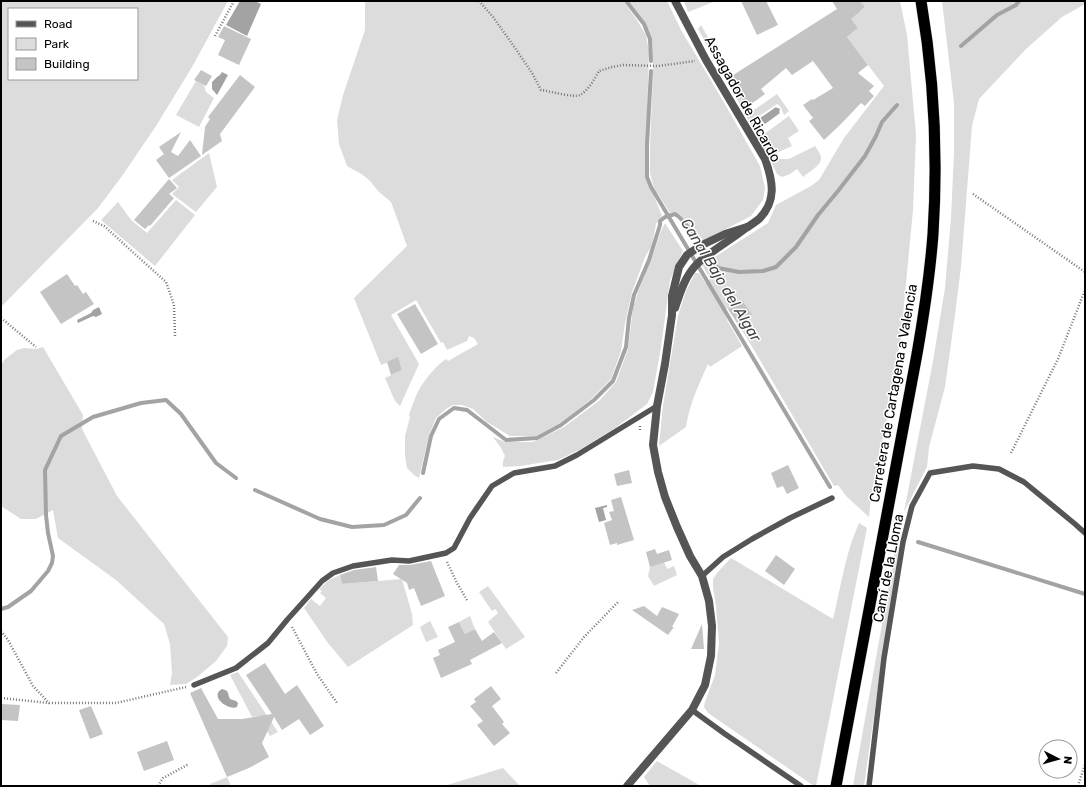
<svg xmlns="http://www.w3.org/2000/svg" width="1086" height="787" viewBox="0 0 1086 787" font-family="Rubik,sans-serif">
	<rect width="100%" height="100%" fill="#fff"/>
	<g fill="#dcdcdc" fill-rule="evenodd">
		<path d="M1,1H228L192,67L156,126L122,176L98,208L1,307ZM9,9H137V79H9Z"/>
		<path d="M365,1H623L637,20L646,35L649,51L646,147V172L648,181L662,216L656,224L654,235L651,247L645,257L632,292L625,323L621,351L611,379L591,399L562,422L536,436H510L487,422L473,409L462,405H453L446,409L436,418L429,435L419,478L414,475L407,468L405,455V436L410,417L409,415C412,407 415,396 420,388C426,378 436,366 446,359L448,361L478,344L474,338L469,336L467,341L447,350L443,342L441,343L416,300L391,315L419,364L400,406L395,401L385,378L402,370L398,358L381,365L354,298L407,246L391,202L379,192L370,181L363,175L347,166L339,144L337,120L343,95L365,30Z"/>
		<path d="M628,1H667L681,30L722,99L760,166L765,188L763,200L751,216L703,241C696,229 685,219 674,212L670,213L660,197L654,188L650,173V147L653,71L652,39L645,23Z"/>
		<path d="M684,1H716L688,12Z"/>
		<path d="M864,1H900L907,35L916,135L913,210L901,336L890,402L871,497L869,517L847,497L838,485L834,486L747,338L727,308L724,312L727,320L742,346L710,367L708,364C699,384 689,405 686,427L659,446L663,405L678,316L686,291L695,273H699L706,284L710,279L702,265L768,223L776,205L811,186L819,180L844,138L884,86L847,37L858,28L837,3L857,6L861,11L865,7L861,3Z"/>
		<path d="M942,1H1085V4L1062,17L1026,49L979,99L972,126L961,267L954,322L945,387L929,447L927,467L904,512L933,361L945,288L951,218L954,152V103Z"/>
		<path d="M701,25L751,112L777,94L789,111L784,115L780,106L777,104L755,119L764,134L789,116L799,131L788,138L792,146L776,153L780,159H789L815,146C817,149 821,154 821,158C822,165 809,172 803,177L797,169L790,174L782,177L777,174L767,154L698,29Z"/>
		<path d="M196,81L204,85L206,92L214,98L199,127L176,115Z"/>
		<path d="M209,153L217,187L196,212L172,194L179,187L172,180Z"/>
		<path d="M176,200L195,215L155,266L101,220L118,202L131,220L147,233Z"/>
		<path d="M665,223L683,251L670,280L661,347L653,392L647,404L615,428L579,450L558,460L520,466L503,467V461L505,456L501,448L493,437L505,442H533L564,427L600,400L616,382L628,349L633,308L638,292L653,254L661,231Z"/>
		<path d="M43,347L83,415L82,429L117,496L228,637L227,646L216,661L197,677L186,684L170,685L172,673L170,644L164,624L116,580L58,538L53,510L36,519H21L1,506V365L5,359L17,350L24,348L36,349Z"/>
		<path d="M859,523L867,528L816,786H814L708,713L704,707L705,702L715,675L719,643L716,606L713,588V579L717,573L731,558L833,619C841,587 845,554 859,523Z"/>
		<path d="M899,546L883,652L864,786H853L895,552Z"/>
		<path d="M664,562L667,569L674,566L677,575L654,586L648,576L650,567Z"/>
		<path d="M340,575L342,584L402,579L412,614L413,625L348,667L328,643L304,608L311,599L320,606L326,598L320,593L322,591L319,589L329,580Z"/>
		<path d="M488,586L525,637L506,649L488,622L498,613L495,609L492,611L479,592Z"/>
		<path d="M470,616L475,629L465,634L459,622Z"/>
		<path d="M430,621L438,637L426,642L420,627Z"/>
		<path d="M238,672L278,732L270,736L258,716L252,717L230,675Z"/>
		<path d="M657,761L701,786H650L644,777Z"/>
		<path d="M503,768L520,786H444Z"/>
		<path d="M227,777L231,786H210V784Z"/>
	</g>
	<g fill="#a3a3a3">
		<path d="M240,1H255L261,4L247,36L226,25Z"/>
		<path d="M222,72L228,75L217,95L212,89V82L217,77L220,75Z"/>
		<path d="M776,107L777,108H779L780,110L779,112L780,113L765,124L760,118Z"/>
		<path d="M99,307L102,314L96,317L93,316L78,323L77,320L91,313L93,310Z"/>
		<path d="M607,505V507L603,508L606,520L599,522L595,508Z"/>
		<path d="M222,689C230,691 227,693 230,699L236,701L238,703L237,707C228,711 209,696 222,689Z"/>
	</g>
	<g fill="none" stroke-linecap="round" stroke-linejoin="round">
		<g stroke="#a3a3a3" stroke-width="4">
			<path d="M626,1L644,24L650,39L651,61"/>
			<path d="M961,46L997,15L1016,5L1019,1"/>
			<path d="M651,71L647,145V177L651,187L830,487"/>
			<path d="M715,265L718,268L739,272L763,271L776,267L796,247L818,215L838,191L865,156L876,136L882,122L897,105"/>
			<path d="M423,473L431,436L439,419L454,408L467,410L506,440L537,438L561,425L594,400L613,381L626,347L629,318L634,295L649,260L660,225V221L665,217L675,214L679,217L695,234"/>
			<path d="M255,490L320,519L352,527L384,525L406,515L420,498"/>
			<path d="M918,542L1085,594"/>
			<path d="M1,609L8,607L31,591L48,571L52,563L53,556L48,533L46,515L45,470L61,436L93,417L141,403L166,400L181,414L216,463L236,478"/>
		</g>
	</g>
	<g fill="#c4c4c4">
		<path d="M741,1H766L778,25L757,35Z"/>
		<path d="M832,1H860L865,7L851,19L858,28L847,37L868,65L858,73L874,86L869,91L874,96L865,106L861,103L840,125L824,140L809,121L813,118L803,105L812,99L813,100L833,88L813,61L792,75L786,68L761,89L765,94L747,107L730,77L837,9Z"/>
		<path d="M224,26L251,39L239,65L218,55L225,40L218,37Z"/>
		<path d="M201,70L212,76L206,86L194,80Z"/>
		<path d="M240,75L255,87L220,134L222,141L202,155L205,127L210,119L208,117Z"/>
		<path d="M181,132L171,152L178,156L190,140L201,156L169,178L156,160L164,154L159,147Z"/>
		<path d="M169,179L177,188L169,194L174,198L150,226L149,225L145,229L134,220Z"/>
		<path d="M67,274L75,286L77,285L83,294L86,292L94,304L61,324L40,292Z"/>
		<path d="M742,300L752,315L738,324L728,309Z"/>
		<path d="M415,304L438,344L421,354L397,314Z"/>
		<path d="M398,357L402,370L391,375L387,362Z"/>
		<path d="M788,465L799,488L787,494L783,486L777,488L771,473Z"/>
		<path d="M629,470L632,483L617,486L614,474Z"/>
		<path d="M621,497L634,540L617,545V543L610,545L604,523L612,520L609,512L614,511L611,500Z"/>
		<path d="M655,549L657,554L669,550L672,560L650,567L646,552Z"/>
		<path d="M776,555L795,569L784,585L765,571Z"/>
		<path d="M431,561L445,596L421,606L414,588L409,590L407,583L393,574L399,565H410Z"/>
		<path d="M376,567L378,581L342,584L340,575L354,570Z"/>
		<path d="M644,606L657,616L662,607L679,614L672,627H674L668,635L632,610Z"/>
		<path d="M459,622L465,634L475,629L482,641L494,632L502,643L470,660L472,664L441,678L433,658L440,655L438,650L455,642L448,627Z"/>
		<path d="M702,624L704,649H691Z"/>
		<path d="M265,663L285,694L297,685L324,726L310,735L299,719L282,730L274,717L262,743L269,757L249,768L227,777L190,693L201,688L218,719H242L272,714L246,675Z"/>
		<path d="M491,686L501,699L492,706L504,722L502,724L510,733L494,746L477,725L483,721L470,706L476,702L474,699Z"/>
		<path d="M1,704L20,705L18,721L1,720Z"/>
		<path d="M91,706L103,734L90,739L79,710Z"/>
		<path d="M167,741L174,760L144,771L137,752Z"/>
	</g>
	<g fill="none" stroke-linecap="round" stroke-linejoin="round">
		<defs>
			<path id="trunk" d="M836,786L917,354C924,314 930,274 933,234C938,156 934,77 921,1"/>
		</defs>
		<use href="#trunk" stroke="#dbdbdb" stroke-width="12"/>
		<g stroke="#777" stroke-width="2.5" stroke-dasharray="1 2" stroke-linecap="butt">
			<path d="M479,1L493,17L513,45L532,73L541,90C549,91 574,98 580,95C588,91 595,78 599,71L612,67L623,65L658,66L695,61"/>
			<path d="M215,36L234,1"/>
			<path d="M973,194L1085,272"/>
			<path d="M93,221L104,226L166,282L174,305L175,336"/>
			<path d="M1,318L36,347"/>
			<path d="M640,426V431"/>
			<path d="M1011,453L1058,359L1085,290"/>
			<path d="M447,562L457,583L467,600"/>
			<path d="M292,627L317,674L337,703"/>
			<path d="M1,631L8,640L33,686L49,703H116L186,687"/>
			<path d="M556,673L584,637L619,601"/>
			<path d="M1,698L49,703"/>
			<path d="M158,786L163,778L189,764"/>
			<path d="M1078,786L1085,764"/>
		</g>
		<g stroke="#555" stroke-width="5.5">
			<path d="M702,576L723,557L752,539L790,518L832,498"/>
			<path d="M194,685L236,668L268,643L287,620L322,581L333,573L353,566L392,560L409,561L446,553L454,548L470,518L492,486L514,473L555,466L577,455L657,406"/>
			<path d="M692,710L725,734L801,786"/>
			<path d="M869,786L884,658L903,542L912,506L930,473L973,466L999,469L1024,482L1075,524L1085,533"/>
		</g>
		<g stroke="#555" stroke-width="8">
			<path d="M675,308C680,293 685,276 697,264C711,251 731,240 746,228C751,225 755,222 759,219C777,201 773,181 765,159L706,60L675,1"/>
			<path d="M627,786L692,710L705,685L711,656L712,626L709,601L702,576L690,556L677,527L665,497L658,472L653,445L657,406L665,364L672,315V296L679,267L687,255L700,246L725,234L747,227"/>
		</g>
		<use href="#trunk" stroke="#000" stroke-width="11"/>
	</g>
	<g text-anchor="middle" stroke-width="3" stroke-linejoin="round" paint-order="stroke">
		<g font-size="14" fill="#000" stroke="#fff">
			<text transform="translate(743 99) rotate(61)" y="5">Assagador de Ricardo</text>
			<text transform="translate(893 393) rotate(-80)" y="5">Carretera de Cartagena a Valencia</text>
			<text transform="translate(888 568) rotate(-79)" y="5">Camí de la Lloma</text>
		</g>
		<g font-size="15" font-style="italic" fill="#444" stroke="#fff">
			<text transform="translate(721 280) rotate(59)" y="5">Canal Bajo del Algar</text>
		</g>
	</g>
	<rect width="1086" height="787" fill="none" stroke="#000000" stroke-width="4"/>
	<rect x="8" y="8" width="130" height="72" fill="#ffffff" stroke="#999999"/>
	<rect x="16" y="21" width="20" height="6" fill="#555555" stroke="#999999"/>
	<text x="44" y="28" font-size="12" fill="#000000">Road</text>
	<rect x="16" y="38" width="20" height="12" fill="#dcdcdc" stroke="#999999"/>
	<text x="44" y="48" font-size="12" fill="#000000">Park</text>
	<rect x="16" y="58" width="20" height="12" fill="#c4c4c4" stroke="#999999"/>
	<text x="44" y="68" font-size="12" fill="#000000">Building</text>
	<g transform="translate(1058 759) rotate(96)"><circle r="19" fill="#ffffff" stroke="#999999"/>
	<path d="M0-3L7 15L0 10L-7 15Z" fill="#000000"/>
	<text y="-6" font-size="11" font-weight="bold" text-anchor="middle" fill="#000000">N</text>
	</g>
</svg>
